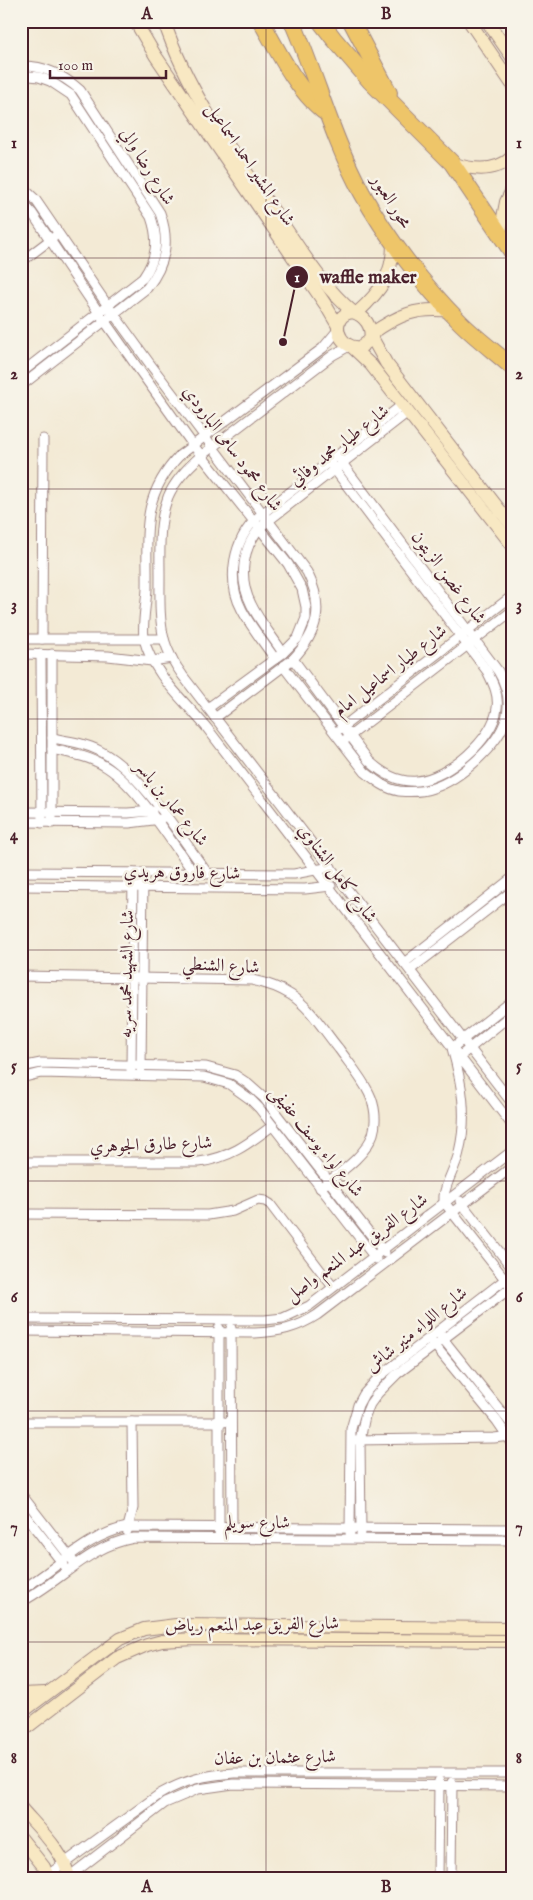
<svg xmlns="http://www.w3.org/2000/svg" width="533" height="1900" viewBox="0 0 533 1900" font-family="'IM FELL English',Amiri,serif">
	<rect width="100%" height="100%" fill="#f7f3e8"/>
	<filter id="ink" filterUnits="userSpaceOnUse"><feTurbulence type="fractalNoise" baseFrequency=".02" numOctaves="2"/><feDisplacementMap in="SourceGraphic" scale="10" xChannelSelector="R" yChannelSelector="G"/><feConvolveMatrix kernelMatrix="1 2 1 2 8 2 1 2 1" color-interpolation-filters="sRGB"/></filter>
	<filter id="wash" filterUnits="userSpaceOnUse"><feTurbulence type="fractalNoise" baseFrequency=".0096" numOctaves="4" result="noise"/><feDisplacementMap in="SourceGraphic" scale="20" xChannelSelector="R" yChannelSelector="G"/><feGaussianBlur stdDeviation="1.12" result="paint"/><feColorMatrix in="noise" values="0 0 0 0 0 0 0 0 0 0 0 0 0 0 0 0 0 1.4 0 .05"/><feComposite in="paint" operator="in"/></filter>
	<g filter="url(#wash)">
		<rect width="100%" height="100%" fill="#f3ead5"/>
	</g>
	<g filter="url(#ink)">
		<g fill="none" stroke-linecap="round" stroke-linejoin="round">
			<defs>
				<g id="street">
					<path d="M21,66C44,65 63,75 80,90L160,213C170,241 166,264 147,288L21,386"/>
					<path d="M21,75L39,77L50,81L71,95L151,217C159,240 157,258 143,278L21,373"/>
					<path d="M21,186L35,199L108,306L150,364L307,572C324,606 319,631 293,659L215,718"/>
					<path d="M21,201L32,213L99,313L140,371L193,445L288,564L302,589L306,607V618L298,638L283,653L208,708"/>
					<path d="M21,262L54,237"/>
					<path d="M338,330L323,348L180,455C139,498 148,535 147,589C146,606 142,623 144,639C153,675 184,700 207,728L512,1125"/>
					<path d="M349,346L333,355L202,455C188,467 175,480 168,497C158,523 160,550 160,577C160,598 159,619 164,639C168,653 175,665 183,676L512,1103"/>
					<path d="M21,639H164"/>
					<path d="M42,639L43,439"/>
					<path d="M283,653C273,637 259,621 251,604C238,578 242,545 263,525L408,412"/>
					<path d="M21,654L108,656L152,661L172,658"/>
					<path d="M41,654L42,823"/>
					<path d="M52,654V823"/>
					<path d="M275,659C264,643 251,627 242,610C226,580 233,540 258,517L402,405"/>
					<path d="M293,659L369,761C383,774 398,783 417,781C448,778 494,739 497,708C499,694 493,683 487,671L329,462"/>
					<path d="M283,666L365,772C375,780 386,789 399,791C409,792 422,792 433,788C459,780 498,746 506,719C511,702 507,686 498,671L336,455"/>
					<path d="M340,729L512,596"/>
					<path d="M52,738C68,741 85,743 100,751C141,772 180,836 208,874"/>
					<path d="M346,739L512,611"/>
					<path d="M52,749C69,753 88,756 103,765C136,783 171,842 194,873"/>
					<path d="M21,812L128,813L152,811"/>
					<path d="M21,822L129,823L161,819"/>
					<path d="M21,872L294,874L331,867"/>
					<path d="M21,886L305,889L331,886"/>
					<path d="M404,963L512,878"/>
					<path d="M410,970L512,891"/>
					<path d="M21,976L252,980C266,983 279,987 291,995C311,1008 324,1031 339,1049C349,1063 361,1077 369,1093C375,1105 377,1121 373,1134C365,1157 339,1173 320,1188"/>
					<path d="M512,1001L452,1048C462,1083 468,1116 459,1152C456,1167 446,1181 444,1196V1202L512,1288"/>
					<path d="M459,1057L512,1014"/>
					<path d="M21,1067L41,1063L206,1067L235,1075L247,1083L264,1098L385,1253"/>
					<path d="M141,1069L143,873"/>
					<path d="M131,1070L133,873"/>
					<path d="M21,1078L41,1073L204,1077L229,1084L250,1099L259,1108L376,1259"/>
					<path d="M21,1162H199C230,1158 248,1144 272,1126"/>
					<path d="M460,1201L512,1268"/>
					<path d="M21,1214L208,1215L233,1211L258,1200L265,1201L270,1204L333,1287"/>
					<path d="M21,1319L265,1320L283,1318L309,1306L512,1151"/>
					<path d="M219,1328V1532"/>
					<path d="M231,1328L232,1533"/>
					<path d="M21,1331L255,1333C279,1332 297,1328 317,1315L512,1167"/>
					<path d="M440,1335L512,1425"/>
					<path d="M432,1342L497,1421L512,1443"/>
					<path d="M21,1422H224"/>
					<path d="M355,1440L494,1438L512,1436"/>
					<path d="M21,1494L73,1561"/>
					<path d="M21,1510L64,1565"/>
					<path d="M127,1531L133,1508L132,1422"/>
					<path d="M350,1533L351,1429L358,1405L364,1394L380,1376L512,1274"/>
					<path d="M361,1533L360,1440L365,1416L370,1404L378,1393L397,1374L512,1287"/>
					<path d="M21,1590C57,1569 86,1535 128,1527L512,1529"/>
					<path d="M21,1602C60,1582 90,1545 134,1538L512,1540"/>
					<path d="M48,1875L160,1794C184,1780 206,1775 234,1773H512"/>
					<path d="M66,1879L165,1803L198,1789L233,1784L512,1786"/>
					<path d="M438,1879L439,1781"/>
					<path d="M451,1879L452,1782"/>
				</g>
				<g id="secondary">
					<path d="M135,21L155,55L325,304L338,326"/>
					<path d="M164,21C188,94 235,156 278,217C301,250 322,286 353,312"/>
					<path d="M469,21L512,84"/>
					<path d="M487,21L512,57"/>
					<path d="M452,163C472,170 495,173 512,157"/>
					<path d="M500,233L506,202L512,190"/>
					<path d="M353,312C365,316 373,327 370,340L361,347C338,351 327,315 353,312Z"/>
					<path d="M357,313C381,291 394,274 393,240"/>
					<path d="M371,334C398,315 416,307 450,311"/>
					<path d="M371,336L386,363L512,526"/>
					<path d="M353,348L371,365L512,545"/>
					<path d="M21,1694L46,1693"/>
					<path d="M21,1713L120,1639L144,1629L176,1625L512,1628"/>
					<path d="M21,1732L117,1658L147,1645L162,1641L195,1639L512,1641"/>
					<path d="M21,1808C37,1827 66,1853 69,1879"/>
					<path d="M21,1838L44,1867L49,1879"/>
				</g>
				<g id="highway">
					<path d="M261,21C279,53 295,87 323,111"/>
					<path d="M292,21C317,78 332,138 362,193C386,237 425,287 460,322C476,338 495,352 512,367"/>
					<path d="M320,21L334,39L370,81L452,163L512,252"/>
					<path d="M351,21L389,93"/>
				</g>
			</defs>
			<use href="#street" stroke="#9e8480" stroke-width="11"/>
			<use href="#secondary" stroke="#9e8480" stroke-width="14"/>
			<use href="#highway" stroke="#9e8480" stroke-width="18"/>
			<use href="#street" stroke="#fff" stroke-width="9"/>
			<use href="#secondary" stroke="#f8e8c3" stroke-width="12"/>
			<use href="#highway" stroke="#eec569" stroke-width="16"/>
		</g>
	</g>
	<path fill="none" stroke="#4a1f2b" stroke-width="1" stroke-opacity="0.55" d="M266,21V1879M21,258H512M21,489H512M21,719H512M21,950H512M21,1181H512M21,1411H512M21,1642H512"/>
	<g text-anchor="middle" stroke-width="5" stroke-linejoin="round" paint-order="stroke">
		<g font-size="18" fill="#4a1f2b" stroke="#f7f3e8">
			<text transform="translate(251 164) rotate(56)" y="6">شارع المشير احمد اسماعيل</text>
			<text transform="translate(148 166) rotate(58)" y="6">شارع رضا والي</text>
			<text transform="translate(392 201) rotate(58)" y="6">محور العبور</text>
			<text transform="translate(339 445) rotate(-38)" y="6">شارع طيار محمد وفائي</text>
			<text transform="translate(233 448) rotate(53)" y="6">شارع محمود سامى البارودي</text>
			<text transform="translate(449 577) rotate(53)" y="6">شارع غصن الزيتون</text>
			<text transform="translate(390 670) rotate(-38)" y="6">شارع طيار اسماعيل امام</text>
			<text transform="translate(172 803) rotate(51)" y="6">شارع عمار بن ياسر</text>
			<text transform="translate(182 872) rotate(1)" y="6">شارع فاروق هريدي</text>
			<text transform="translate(338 873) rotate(53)" y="6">شارع كامل الشناوي</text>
			<text transform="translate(221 965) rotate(3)" y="6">شارع الشنطي</text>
			<text transform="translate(126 974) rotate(-89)" y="6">شارع الشهيد محمد سريه</text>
			<text transform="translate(317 1141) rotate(51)" y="6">شارع لواء يوسف عفيفى</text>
			<text transform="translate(151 1144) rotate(-2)" y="6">شارع طارق الجوهري</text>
			<text transform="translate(356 1247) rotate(-36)" y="6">شارع الفريق عبد المنعم واصل</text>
			<text transform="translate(416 1329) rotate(-39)" y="6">شارع اللواء منير شاش</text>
			<text x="257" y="1528">شارع سويلم</text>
			<text transform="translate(252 1624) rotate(-1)" y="6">شارع الفريق عبد المنعم رياض</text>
			<text transform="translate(275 1757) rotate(-1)" y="6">شارع عثمان بن عفان</text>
		</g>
	</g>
	<path fill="none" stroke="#4a1f2b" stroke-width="2" d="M283 342L297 277"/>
	<g fill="#4a1f2b" stroke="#f7f3e8" stroke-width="2">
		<circle cx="283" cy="342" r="5"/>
		<circle cx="297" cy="277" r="12"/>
	</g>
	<g font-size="15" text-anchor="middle" font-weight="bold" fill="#fff">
		<text x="297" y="282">1</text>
	</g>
	<g font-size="19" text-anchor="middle" font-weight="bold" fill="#4a1f2b" stroke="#f7f3e8" stroke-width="5" stroke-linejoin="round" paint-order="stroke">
		<text x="368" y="283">waffle maker</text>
	</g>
	<rect width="533" height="1900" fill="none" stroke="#f7f3e8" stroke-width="55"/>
	<path d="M50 70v8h116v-8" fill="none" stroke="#4a1f2b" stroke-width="2.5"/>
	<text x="58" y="70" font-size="15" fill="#4a1f2b" stroke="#f7f3e8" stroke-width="4" paint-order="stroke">100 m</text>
	<rect x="28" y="28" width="478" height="1844" fill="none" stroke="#4a1f2b" stroke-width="2"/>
	<g font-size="16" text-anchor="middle" font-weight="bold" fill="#4a1f2b">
		<text x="147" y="19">A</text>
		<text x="386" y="19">B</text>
		<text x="14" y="148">1</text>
		<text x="519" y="148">1</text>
		<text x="14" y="379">2</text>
		<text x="519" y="379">2</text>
		<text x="14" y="610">3</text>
		<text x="519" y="610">3</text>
		<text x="14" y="840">4</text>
		<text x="519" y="840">4</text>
		<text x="14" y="1071">5</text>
		<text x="519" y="1071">5</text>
		<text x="14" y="1302">6</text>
		<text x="519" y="1302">6</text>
		<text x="14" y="1532">7</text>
		<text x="519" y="1532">7</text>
		<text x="14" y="1763">8</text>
		<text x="519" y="1763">8</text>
		<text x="147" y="1892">A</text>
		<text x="386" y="1892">B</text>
	</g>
</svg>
